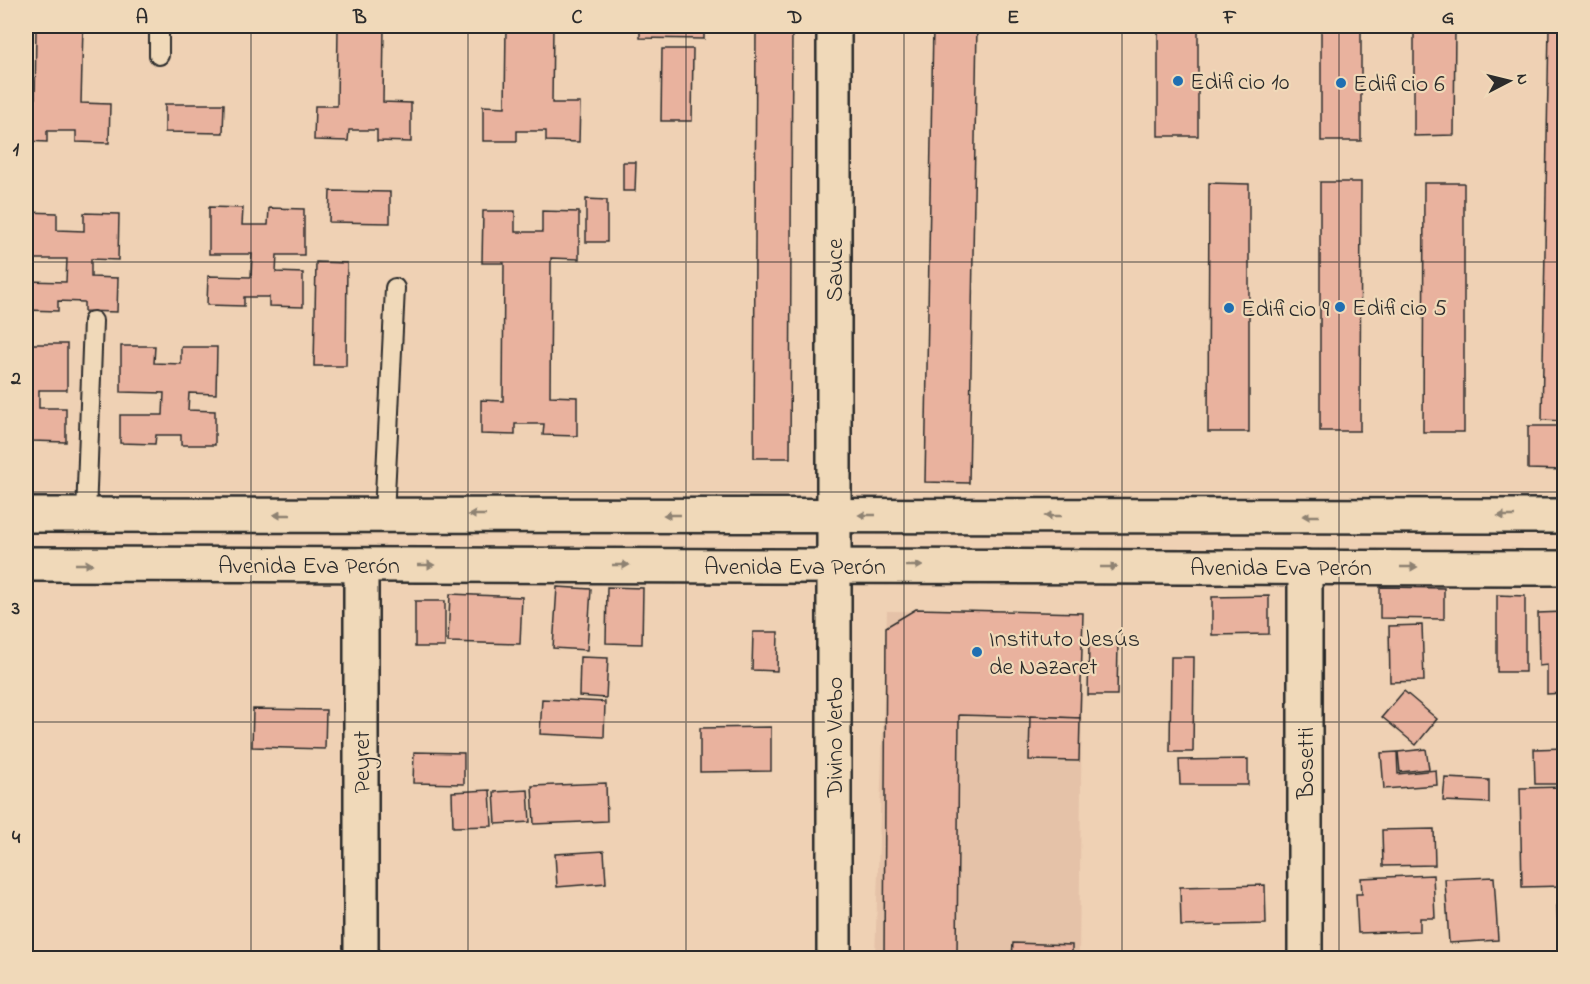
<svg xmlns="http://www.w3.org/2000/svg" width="1590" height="984" viewBox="0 0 1590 984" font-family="'Indie Flower',sans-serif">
	<rect width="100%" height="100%" fill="#efd1b4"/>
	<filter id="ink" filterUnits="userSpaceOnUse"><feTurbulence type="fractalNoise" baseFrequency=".0167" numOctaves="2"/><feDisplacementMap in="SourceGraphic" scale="12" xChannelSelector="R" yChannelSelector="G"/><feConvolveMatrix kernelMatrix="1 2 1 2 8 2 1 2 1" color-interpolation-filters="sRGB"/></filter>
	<g filter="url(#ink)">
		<path fill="#e5c2a8" d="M887,611L1083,613L1079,958H875Z"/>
		<g fill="#e9b29e" stroke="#2b2b2b" stroke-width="1.5">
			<path d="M36,26H83L81,103L110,104L109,143L76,142V131H47V142L26,141V107L35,108Z"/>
			<path d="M338,26H384L383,102L411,103V142L377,141V130H349L348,141L314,140L315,106H337Z"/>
			<path d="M506,26H553L552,103H580L579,142L546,141V131H517V141H483V106L505,107Z"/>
			<path d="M640,26H704V39L640,38Z"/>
			<path d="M756,26H792L790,458H754Z"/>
			<path d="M933,26H977L969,483L925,482Z"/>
			<rect x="1158" y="26" width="40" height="110"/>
			<rect x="1321" y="26" width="40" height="115"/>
			<path d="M1414,26H1455L1454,135L1414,136Z"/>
			<path d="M1549,26H1564V421L1542,420Z"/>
			<path d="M662,49H693L692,121H661Z"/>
			<path d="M165,104H224L223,133L165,132Z"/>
			<path d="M623,162H636L635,191H623Z"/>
			<path d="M1320,182H1361L1360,431H1320Z"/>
			<path d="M1209,183L1249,184V432H1208Z"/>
			<path d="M1424,183H1464V432H1423Z"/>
			<path d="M330,191L390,192V223L329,222Z"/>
			<path d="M586,199L607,200V242H586Z"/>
			<path d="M209,207L243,208L242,225H268L269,208L304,209V255H277L276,272L303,273V307L269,306V297H244V306L207,305L208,276L251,277L252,254H209Z"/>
			<path d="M483,211H515V232H542V211L579,212V259L551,258L550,396L577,397V436L543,435L544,424H515V435L481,434V400L503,401L504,263H482Z"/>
			<path d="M26,212L57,213V230L84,231V213L119,214L118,260L91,259V277L118,278L117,312L84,311V302L58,301V311L26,310V281L66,282L67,259H26Z"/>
			<path d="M316,262L347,263L346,366H314Z"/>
			<path d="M32,344H67V390H39V408H66V442L32,441V432H26V361H32Z"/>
			<path d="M121,346H155L154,363L181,364V347H217L216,394L189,393L188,410L215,411V445H181V435H156L155,444L120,443V415H163L164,393L121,392Z"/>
			<path d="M1528,426H1564V470L1528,469Z"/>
			<path d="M557,587L591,589L587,650L553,648Z"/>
			<path d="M607,587L643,588L642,644L606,643Z"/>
			<path d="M1380,587L1444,588V619L1380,618Z"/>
			<path d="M450,594L522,597L520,644L448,642Z"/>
			<path d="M1497,595L1525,596V672H1497Z"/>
			<path d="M1269,596V634L1212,635V597Z"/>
			<rect x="415" y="601" width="30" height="46"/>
			<path d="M916,609L1083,613L1080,718L959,715L957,958H884L886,627Z"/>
			<path d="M1564,612V693L1547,694V665L1539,666L1538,613Z"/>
			<path d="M1422,625L1424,681L1390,682L1389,626Z"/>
			<path d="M753,632H778L777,671L752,670Z"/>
			<path d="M1089,642L1118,643L1117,695H1088Z"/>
			<path d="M580,657L608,658L606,698L579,696Z"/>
			<path d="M1171,657H1194L1193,752H1170Z"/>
			<path d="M1404,691L1437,719L1416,745L1382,717Z"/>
			<path d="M542,699L605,702L604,737L540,734Z"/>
			<path d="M253,709L326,710L325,749L252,747Z"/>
			<path d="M1030,716L1080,718L1079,761L1029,760Z"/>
			<path d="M771,727V771L700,772V728Z"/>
			<path d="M1564,748V784H1535L1534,749Z"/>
			<path d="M1426,749L1429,769L1400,772L1398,752Z"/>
			<path d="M414,752L464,753V784L413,783Z"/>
			<path d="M1397,752L1398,774L1436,770L1437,785L1384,789L1381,753Z"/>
			<path d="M1248,759V785H1180L1179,760Z"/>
			<path d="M1445,778L1489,780V803L1443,801Z"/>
			<path d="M606,783L607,821L534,824L532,786Z"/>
			<path d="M1564,787V886L1522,887L1520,788Z"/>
			<path d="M490,790L492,826L453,827L452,792Z"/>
			<path d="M528,790L530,822L496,824L494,792Z"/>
			<path d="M1434,829L1435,865L1383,866L1382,830Z"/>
			<path d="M604,851L606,883L557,887L555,854Z"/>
			<path d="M1433,875L1435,918H1420V931L1358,933L1356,894H1362L1361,878Z"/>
			<path d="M1494,877L1498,940L1449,943L1445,879Z"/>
			<path d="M1265,885L1266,924L1181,926L1180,887Z"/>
			<path d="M1564,905V946H1559L1557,906Z"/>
			<path d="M1013,943L1072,945V958H1012Z"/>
		</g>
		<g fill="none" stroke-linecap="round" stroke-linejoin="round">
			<defs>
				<g id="lane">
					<path d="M159,26V55"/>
					<path d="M86,515L93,321"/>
					<path d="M384,515L395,288"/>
				</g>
				<g id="street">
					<path d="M361,958V565"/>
					<path d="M834,958V26"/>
					<path d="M1305,958V567"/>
				</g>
				<g id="secondary">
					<path d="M26,515L1564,516"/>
					<path d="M26,564L1564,568"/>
				</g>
			</defs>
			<use href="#lane" stroke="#2b2b2b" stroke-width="22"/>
			<use href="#street" stroke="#2b2b2b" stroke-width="38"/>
			<use href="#secondary" stroke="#2b2b2b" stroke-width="38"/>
			<use href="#lane" stroke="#f0d9b9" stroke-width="18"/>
			<use href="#street" stroke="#f0d9b9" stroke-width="33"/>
			<use href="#secondary" stroke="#f0d9b9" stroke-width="33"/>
		</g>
		<defs><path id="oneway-solid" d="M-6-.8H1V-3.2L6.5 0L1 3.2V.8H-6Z" transform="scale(1.5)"/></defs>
		<g fill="#8e8272">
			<use href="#oneway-solid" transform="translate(282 515) rotate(180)"/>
			<use href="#oneway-solid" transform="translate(477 515) rotate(-180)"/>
			<use href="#oneway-solid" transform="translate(672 515) rotate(-180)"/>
			<use href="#oneway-solid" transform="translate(867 515) rotate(-180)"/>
			<use href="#oneway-solid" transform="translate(1053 516) rotate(-180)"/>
			<use href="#oneway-solid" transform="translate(1311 516) rotate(-180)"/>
			<use href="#oneway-solid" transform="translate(1506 516) rotate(-180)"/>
			<use href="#oneway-solid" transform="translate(84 564)"/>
			<use href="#oneway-solid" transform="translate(426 565)"/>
			<use href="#oneway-solid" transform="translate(621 565)"/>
			<use href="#oneway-solid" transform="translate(914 566)"/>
			<use href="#oneway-solid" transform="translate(1109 567)"/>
			<use href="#oneway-solid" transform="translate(1409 567)"/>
		</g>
	</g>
	<path fill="none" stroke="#2b2b2b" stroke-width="1.5" stroke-opacity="0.55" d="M251,26V958M468,26V958M686,26V958M904,26V958M1122,26V958M1339,26V958M26,262H1564M26,492H1564M26,722H1564"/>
	<g fill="#1f6fb2" stroke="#f0d9b9" stroke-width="2">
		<circle cx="1178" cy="81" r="6"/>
		<circle cx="1341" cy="83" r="6"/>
		<circle cx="1340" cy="307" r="6"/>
		<circle cx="1229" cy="308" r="6"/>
		<circle cx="977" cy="652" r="6"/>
	</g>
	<g text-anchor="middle" stroke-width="4.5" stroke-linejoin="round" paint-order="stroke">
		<g font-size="24" fill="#2b2b2b" stroke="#f0d9b9" text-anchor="start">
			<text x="1190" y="89">Edificio 10</text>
			<text x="1353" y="91">Edificio 6</text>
			<text x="1352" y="315">Edificio 5</text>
			<text x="1241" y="316">Edificio 9</text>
			<text x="989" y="646">Instituto Jesús<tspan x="989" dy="28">de Nazaret</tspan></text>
		</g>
		<g font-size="24" fill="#2b2b2b" stroke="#f0d9b9">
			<text transform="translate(834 270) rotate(-90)" y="8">Sauce</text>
			<text x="309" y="573">Avenida Eva Perón</text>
			<text x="795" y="574">Avenida Eva Perón</text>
			<text x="1281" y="575">Avenida Eva Perón</text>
			<text transform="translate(834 737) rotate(-90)" y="8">Divino Verbo</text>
			<text transform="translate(361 762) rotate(-90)" y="8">Peyret</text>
			<text transform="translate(1305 763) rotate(-90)" y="8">Bosetti</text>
		</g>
	</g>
	<rect width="1590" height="984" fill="none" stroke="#f0d9b9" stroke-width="66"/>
	<g transform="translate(1509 81) rotate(83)" stroke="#f0d9b9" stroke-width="4.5" paint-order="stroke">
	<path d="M0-4.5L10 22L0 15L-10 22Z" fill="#2b2b2b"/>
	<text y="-9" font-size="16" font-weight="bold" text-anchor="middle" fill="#2b2b2b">N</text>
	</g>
	<rect x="33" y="33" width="1524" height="918" fill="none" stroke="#2b2b2b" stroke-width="2"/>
	<g font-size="20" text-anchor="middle" font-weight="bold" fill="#2b2b2b">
		<text x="142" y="23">A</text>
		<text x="360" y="23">B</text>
		<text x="577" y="23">C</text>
		<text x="795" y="23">D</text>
		<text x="1013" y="23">E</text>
		<text x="1230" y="23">F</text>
		<text x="1448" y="23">G</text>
		<text x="16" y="155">1</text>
		<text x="16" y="384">2</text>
		<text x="16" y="614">3</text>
		<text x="16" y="843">4</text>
	</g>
</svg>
